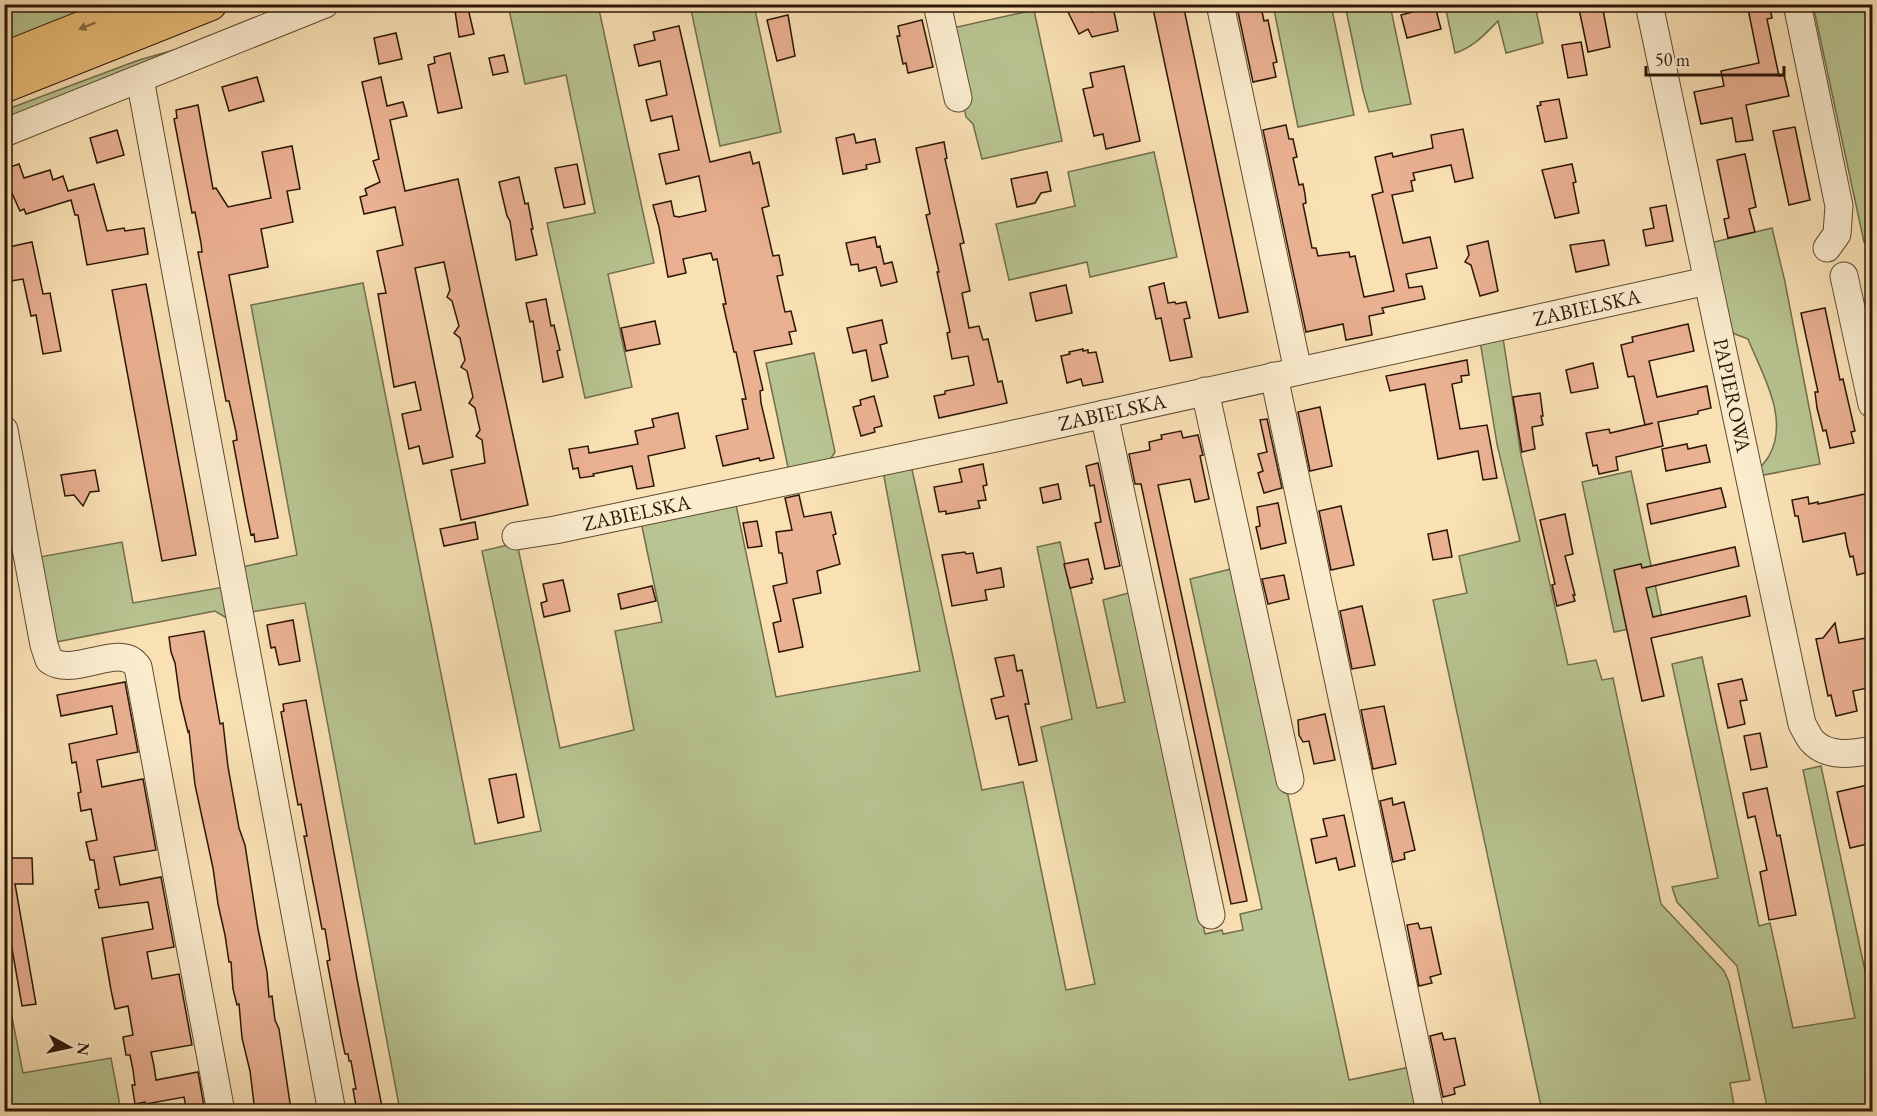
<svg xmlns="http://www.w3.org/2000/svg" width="1877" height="1116" viewBox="0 0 1877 1116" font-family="'EB Garamond',serif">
	<rect width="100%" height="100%" fill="#f9e1b4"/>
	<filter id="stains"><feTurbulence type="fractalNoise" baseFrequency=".00333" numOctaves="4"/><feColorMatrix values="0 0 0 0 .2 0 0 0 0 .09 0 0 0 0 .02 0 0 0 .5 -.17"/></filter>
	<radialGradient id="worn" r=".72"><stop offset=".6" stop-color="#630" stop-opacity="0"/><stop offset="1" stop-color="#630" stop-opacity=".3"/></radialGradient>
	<g fill="#b8c491" stroke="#726e4c" stroke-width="1.5">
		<path d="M8,5H111L5,46V6Z"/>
		<path d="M508,5H598L654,263L608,274L632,387L585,398L547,223L595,213L594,209L566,75L525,84Z"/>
		<path d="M690,5H754L781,132L720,146Z"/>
		<path d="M1273,5H1331L1354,115L1298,127Z"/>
		<path d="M1345,5H1390L1411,104L1369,112L1363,91Z"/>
		<path d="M1445,5H1535L1543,43L1506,53L1498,21C1485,34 1474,47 1455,53Z"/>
		<path d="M1813,5H1864L1872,44V240L1864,242Z"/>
		<path d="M1034,10L1062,141L982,159L973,124L966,117L948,29Z"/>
		<path d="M213,39L5,123V110L139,60Z"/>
		<path d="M1154,152L1177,257L1090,277L1087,262L1009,280L996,224L1075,206L1068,172Z"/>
		<path d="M1772,228L1785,282L1820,464L1759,476L1758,471C1761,466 1766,461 1769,456C1790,418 1762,374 1748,339L1735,334L1727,327L1710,243Z"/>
		<path d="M363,283L475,844L541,831L482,551L517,543L560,748L634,730L615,631L662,622L640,517L735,500L776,697L920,671L883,471L911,465L982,790L1023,782L1066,990L1095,984L1041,727L1072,719L1037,547L1060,542L1097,708L1125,702L1103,600L1132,592L1205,934L1222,930L1223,934L1243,930L1240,914L1262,909L1190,579L1239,567L1349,1080L1410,1067L1420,1111H400L305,603L251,612L242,567L297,555L251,305Z"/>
		<path d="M1503,338L1521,455L1568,665L1596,660L1602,680L1613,678L1661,904L1724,971L1729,982L1750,1080L1730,1083L1735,1111H1542L1433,600L1467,593L1459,556L1520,541L1497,444L1480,341Z"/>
		<path d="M814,353L835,452L827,464L789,472L766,363Z"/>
		<path d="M1631,471L1663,622L1614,632L1582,482Z"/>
		<path d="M122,542L133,603L224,587L230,620L215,611L51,643L34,558Z"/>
		<path d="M1702,657L1759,926L1770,923L1793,1028L1855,1018L1803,770L1821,766L1872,1003V1111H1768L1737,966L1677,902L1672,887L1718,878L1672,664Z"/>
		<path d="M4,977L23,1073L111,1058L121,1111H5Z"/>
	</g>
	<g fill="#eab092" stroke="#2c1707" stroke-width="1.5">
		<path d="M454,4H467L474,34L459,37Z"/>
		<path d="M1064,4H1090L1091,12L1113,7L1118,31L1092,37L1088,29L1079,34Z"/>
		<path d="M1152,4H1183L1248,312L1219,318Z"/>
		<path d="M1578,4H1602L1610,47L1588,52Z"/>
		<path d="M1747,4H1769L1772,18L1767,19L1779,76L1784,75L1789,96L1746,105L1753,140L1736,142L1732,118L1701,124L1694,92L1724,86L1721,71L1759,63Z"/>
		<path d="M1435,6L1441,29L1407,38L1401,15Z"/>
		<path d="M1261,7L1264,21L1268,20L1272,40L1277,62L1273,63L1276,77L1253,82L1238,12Z"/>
		<path d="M788,15L795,56L777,61L767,20Z"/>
		<path d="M922,20L933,67L908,73L906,63L903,64L897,36H900L898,26Z"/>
		<path d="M679,26L710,162L750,152L753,164L759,162L769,206L762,208L773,256L779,255L783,275L777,276L785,312L791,311L796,331L789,332L792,344L754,351L763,390L760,391L761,403L774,458L760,461L759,458L723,466L716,436L748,429L742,399H746L736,352H734L723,304H726L717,259L713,260L711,253L683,259L686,273L668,277L659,227L653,205L671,201L674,216L679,217L706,211L699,176L666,184L659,154L679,150L672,116L651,121L646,100L667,95L660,61L639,66L634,45L655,40L653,32Z"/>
		<path d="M396,33L402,59L379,64L374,38Z"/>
		<path d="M1581,42L1587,75L1568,78L1562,45Z"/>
		<path d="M450,53L462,108L438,113L428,65L435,63L434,57Z"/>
		<path d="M504,55L508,72L493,75L489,58Z"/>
		<path d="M1124,66L1140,141L1106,149L1103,134L1094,136L1083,89L1093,87L1090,73Z"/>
		<path d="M257,77L264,101L229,111L222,87Z"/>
		<path d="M381,77L387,106L403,102L407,116L390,120L405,191L458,179L528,505L461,520L451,470L485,463L482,440L476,436L480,430L475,408L469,403L473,397L467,371L461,367L465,360L460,338L454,333L459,326L452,301L447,297L450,290L444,262L415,268L453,457L423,464L419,446L409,449L402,414L421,410L415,382L394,387L378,294L386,293L377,251L403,245L395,207L364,214L360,197L367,195L365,189L380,182L373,161L379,159L362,82Z"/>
		<path d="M1559,99L1567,138L1545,142L1537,106L1541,105L1540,102Z"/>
		<path d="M198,105L213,189L216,188L228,207L271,198L262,152L292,146L300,189L287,191L293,222L261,229L268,267L229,275L278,538L255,542L254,534L251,535L247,516L233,441L237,440L236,432L229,401H226L198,252H202L201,243L195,212L192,213L174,119L177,118L176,110Z"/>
		<path d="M1286,125L1289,139H1293L1297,157L1293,158L1299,185L1303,184L1305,194L1306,203L1303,204L1312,248H1316L1318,256L1349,252L1350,257L1355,256L1364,297L1394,291L1372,195L1383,192L1375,157L1392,153L1393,157L1433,148L1431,135L1463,129L1473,178L1455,182L1451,165L1413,173L1415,180L1411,181L1413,191L1392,195L1403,243L1430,237L1437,268L1406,274L1409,288L1422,286L1425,299L1382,308L1384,313L1369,316L1372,335L1346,340L1343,324L1306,332L1263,130Z"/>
		<path d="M1795,127L1810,200L1789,205L1773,131Z"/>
		<path d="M117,130L124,155L97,163L90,138Z"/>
		<path d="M854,134L856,143L875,139L880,162L866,165L867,169L843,174L836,138Z"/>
		<path d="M944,142L947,158L945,159L964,243L960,244L970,291L962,293L969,328L979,326L983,340L988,339L998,382L1002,381L1007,403L939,418L934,396L945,394V391L974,385L968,356L952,359L947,333L950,332L937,272H939L926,215L930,214L916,148Z"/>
		<path d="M1745,154L1756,207L1749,209L1755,232L1728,238L1724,219L1729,218L1717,160Z"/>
		<path d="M19,164L24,178L50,170L53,180L63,176L68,191L94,184L107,231L124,228L125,231L144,228L148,254L87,265L78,215H75L71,200L26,214L24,209L20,211L10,189L4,191V169Z"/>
		<path d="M577,164L585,204L564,208L555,168Z"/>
		<path d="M1572,164L1576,182L1573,183L1579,213L1555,218L1542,170Z"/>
		<path d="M1047,172L1051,191L1041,193L1035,203L1017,207L1011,179Z"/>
		<path d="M519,177L525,204L528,203L533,229H531L537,255L516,260L510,221L507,216L499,182Z"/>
		<path d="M1666,205L1673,241L1646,246L1643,230L1654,228L1650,208Z"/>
		<path d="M875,237L877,247L880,246L884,264L892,262L897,282L881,286L876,267L859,271L858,264L851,265L846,243Z"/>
		<path d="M1604,240L1609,265L1576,272L1570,245Z"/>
		<path d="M1488,241L1498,291L1480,296L1471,265L1465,262L1469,255L1467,246Z"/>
		<path d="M32,242L43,294L50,293L61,351L43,354L36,315L31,316L23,279L4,282V248Z"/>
		<path d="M1164,283L1168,303L1175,302L1176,304L1186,302L1190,318L1184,319L1192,357L1170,361L1161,318L1156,319L1149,287Z"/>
		<path d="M146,284L196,555L162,561L112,290Z"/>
		<path d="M1066,285L1072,313L1036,321L1030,293Z"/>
		<path d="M546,299L551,326L554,325L557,338L560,350L557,351L563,377L543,382L533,321L530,322L526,303Z"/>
		<path d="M1825,308L1840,380L1843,379L1855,431L1851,432L1854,443L1830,448L1826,430L1823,431L1817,408L1815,392H1818L1801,313Z"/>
		<path d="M882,320L887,343L880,345L888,377L872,381L866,350L853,353L847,328Z"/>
		<path d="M655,321L660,344L626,351L621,328Z"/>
		<path d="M1688,324L1694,351L1649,361L1657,397L1707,386L1711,408L1698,411V414L1658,422L1663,446L1616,457L1618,470L1599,474L1597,465L1593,466L1586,433L1609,429L1610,433L1653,423L1645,425L1634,376L1628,377L1621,345L1633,342L1632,337Z"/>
		<path d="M1083,349V351L1088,350V353L1096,352L1103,382L1083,386L1081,379L1067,383L1061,356L1070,354L1069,352Z"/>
		<path d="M1467,360L1469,375L1461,376L1462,382L1452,384L1460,429L1487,425L1497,478L1483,480L1478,451L1438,459L1425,384L1390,391L1386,376Z"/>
		<path d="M1593,363L1598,388L1571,393L1566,370Z"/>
		<path d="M1540,393L1543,416H1541L1543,425L1532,427L1535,449L1522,452L1513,397Z"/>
		<path d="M874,396L882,426L874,428L875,432L861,436L853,407L861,405L860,400Z"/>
		<path d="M1320,407L1332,466L1310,471L1298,412Z"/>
		<path d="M678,413L685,448L648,456L654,486L637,489L632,466L593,474L594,476L580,478L578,468L573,469L569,449L588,446L589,453L638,444L635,431L654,427L652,419Z"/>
		<path d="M1267,419L1282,488L1264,493L1258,473L1263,471L1258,454L1267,452L1260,420Z"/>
		<path d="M1181,431L1183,438L1198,435L1203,455L1200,456L1209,499L1195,502L1190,479L1158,485L1247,901L1231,904L1141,484H1135L1129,454L1150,450L1149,442L1162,439L1161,435Z"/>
		<path d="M1687,444L1688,449L1706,445L1710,462L1666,471L1662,449Z"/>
		<path d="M1098,463L1120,566L1105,569L1095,523L1101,522L1094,485L1090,486L1086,466Z"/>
		<path d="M983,464L987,485L983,486L986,500L978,501L980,508L946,514V511L939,512L934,487L962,482L959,469Z"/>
		<path d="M95,470L99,491L90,492L83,506L74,495L65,496L61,475Z"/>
		<path d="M1058,484L1061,499L1043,503L1040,488Z"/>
		<path d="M1721,488L1726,507L1651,524L1647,504Z"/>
		<path d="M1865,494L1867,506L1870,505L1872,515V571L1857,575L1853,556L1850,557L1847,545L1845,533L1803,542L1798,516H1795L1792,500L1808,497L1809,504L1818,502V504Z"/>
		<path d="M799,495L804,517L831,512L836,534L833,535L840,564L817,571L821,593L793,599L803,647L779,652L773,623L781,621L773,586L787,583L782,553H779L776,532L792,530L785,498Z"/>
		<path d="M1278,503L1286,543L1261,549L1256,527L1260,526L1257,507Z"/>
		<path d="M1341,506L1354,565L1331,570L1319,511Z"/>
		<path d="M1565,514L1573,554L1565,556L1575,595H1573L1575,601L1557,606L1552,585L1555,584L1540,520Z"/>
		<path d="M757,521L762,546L748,548L743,523Z"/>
		<path d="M475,522L478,539L444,546L440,529Z"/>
		<path d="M1447,530L1452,557L1433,560L1428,534Z"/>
		<path d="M1735,547L1739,566L1646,588L1653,617L1746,596L1750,616L1651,638L1664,696L1642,701L1614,570L1641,564L1642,568Z"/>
		<path d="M965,552L966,554L973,553L977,573L1001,568L1004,587L985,590L987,600L952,606L942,555Z"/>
		<path d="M1088,559L1093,579H1091L1092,583L1070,588L1064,564Z"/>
		<path d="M1284,575L1289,599L1268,604L1262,579Z"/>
		<path d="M563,580L570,611L544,617L541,603L547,601L543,584Z"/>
		<path d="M652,586L656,601L621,609L618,594Z"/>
		<path d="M1362,606L1375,665L1352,669L1340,611Z"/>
		<path d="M293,620L300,661L279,665L275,647L271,648L267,625Z"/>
		<path d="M1835,623L1839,643L1872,637V687L1853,691L1857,711L1836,716L1831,695L1828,696L1816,639L1823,638Z"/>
		<path d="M204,631L220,724L223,723L228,767L239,828L245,845L258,929L267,972L269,997L272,996L275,1020L279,1029L290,1103L293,1112H255L250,1071L242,1038L239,1004L237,1005L233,989L231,962H229L225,935L218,904L213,868L195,785L189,731L188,732L180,699L175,663L171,652L169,637Z"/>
		<path d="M1014,655L1017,671L1022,670L1029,704H1025L1037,761L1019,765L1008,716L996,719L991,699L1004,696L995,658Z"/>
		<path d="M1742,679L1747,700L1740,701L1745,724L1728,728L1718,684Z"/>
		<path d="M125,682L138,752L97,760L102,787L143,779L156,850L114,857L120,885L161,877L174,947L147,952L152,979L179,974L192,1045L151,1052L154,1066L156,1080L198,1072L205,1112H187L184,1097L146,1104L145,1102L135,1104L132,1085H135L133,1070L130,1055H126L123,1037L133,1035L128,1006L115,1009L111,990L102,938L153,929L148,902L99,908L95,890L99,889L94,860H90L86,842L97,840L91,809L81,811L78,793L81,792L76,762L72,763L69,744L117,734L112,706L61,716L57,695Z"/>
		<path d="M306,700L358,984L383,1112H357L353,1089H356L351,1061H349L348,1054H345L341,1035L327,961L330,960L325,929H322L304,836H307L301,804L298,805L281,712L284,711L283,704Z"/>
		<path d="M1384,706L1396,764L1373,769L1361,710Z"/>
		<path d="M1325,714L1335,760L1314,764L1309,741L1303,742L1299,735L1298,720Z"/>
		<path d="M1760,733L1767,767L1751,770L1744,736Z"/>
		<path d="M516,774L524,817L498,823L489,779Z"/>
		<path d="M1872,784V843L1850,848L1837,792Z"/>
		<path d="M1767,788L1777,836L1780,835L1796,915L1769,920L1760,872L1767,870L1755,816L1748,818L1743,793Z"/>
		<path d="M1392,798L1393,805L1404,802L1415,850L1404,853L1405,859L1393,862L1380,801Z"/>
		<path d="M1344,815L1355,866L1339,870L1336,858L1316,863L1311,839L1327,836L1323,819Z"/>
		<path d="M4,858H32L33,884H15L36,1004L22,1006L10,937L6,938L4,929Z"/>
		<path d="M1418,923L1420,929L1431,927L1441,974L1430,977L1432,983L1419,986L1407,925Z"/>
		<path d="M1442,1033L1444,1040L1455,1038L1465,1085L1454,1088L1455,1094L1443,1097L1430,1036Z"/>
	</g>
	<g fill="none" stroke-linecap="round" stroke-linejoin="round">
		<defs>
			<g id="minor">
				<path d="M937,4L958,98"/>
				<path d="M1220,4L1298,371"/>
				<path id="s1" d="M1649,4L1802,724C1805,729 1808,736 1812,741C1828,758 1852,754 1872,750"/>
				<path d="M1797,4L1839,206L1837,234L1827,248"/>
				<path d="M140,79L332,1112"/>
				<path d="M4,133L325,4"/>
				<path d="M1844,276L1872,404"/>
				<path d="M1274,376L1430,1112"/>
				<path d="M1205,391L1290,780"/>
				<path d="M1104,414L1211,915"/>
				<path d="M4,430L44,645L49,660C75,679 121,640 138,667L221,1112"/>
				<path id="s2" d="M516,536L555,530L1005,436L1707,281"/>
			</g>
			<g id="major">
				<path d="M4,59L142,4"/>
				<path d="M4,86L210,4"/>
			</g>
		</defs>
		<use href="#minor" stroke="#5f4a32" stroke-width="29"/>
		<use href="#major" stroke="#2c1707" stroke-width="35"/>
		<path stroke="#2c1707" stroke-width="3" stroke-dasharray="1.5 3" stroke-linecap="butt" d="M4,1080L10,1112"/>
		<use href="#minor" stroke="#fbecce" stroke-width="27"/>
		<use href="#major" stroke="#ecc07a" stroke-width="33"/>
	</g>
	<defs><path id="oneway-solid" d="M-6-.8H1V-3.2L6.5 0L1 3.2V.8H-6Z" transform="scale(1.5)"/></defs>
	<use fill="#8c6c40" href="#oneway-solid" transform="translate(87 26) rotate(158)"/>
	<g text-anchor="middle" stroke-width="6" stroke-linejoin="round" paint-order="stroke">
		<g font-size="21" fill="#2c1707" stroke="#fbecce">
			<text dy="7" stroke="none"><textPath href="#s2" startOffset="1095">ZABIELSKA</textPath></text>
			<text dy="7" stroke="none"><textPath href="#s1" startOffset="400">PAPIEROWA</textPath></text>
			<text dy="7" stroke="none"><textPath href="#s2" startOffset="609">ZABIELSKA</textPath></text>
			<text dy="7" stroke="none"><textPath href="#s2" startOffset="123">ZABIELSKA</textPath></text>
		</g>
	</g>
	<rect width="1877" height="1116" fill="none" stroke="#f9e1b4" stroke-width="24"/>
	<rect x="6" y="6" width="1865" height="1104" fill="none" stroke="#2c1707" stroke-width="3"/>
	<rect x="12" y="12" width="1853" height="1092" fill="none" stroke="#2c1707" stroke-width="1.5"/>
	<g transform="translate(69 1047) rotate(98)" stroke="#fbecce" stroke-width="4.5" paint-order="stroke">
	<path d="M0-4.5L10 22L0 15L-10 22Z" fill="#2c1707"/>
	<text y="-9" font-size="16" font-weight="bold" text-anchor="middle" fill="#2c1707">N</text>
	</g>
	<path d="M1646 66v9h138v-9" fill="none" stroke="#2c1707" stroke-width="3"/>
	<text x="1655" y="66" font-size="18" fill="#2c1707" stroke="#fbecce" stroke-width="4.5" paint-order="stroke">50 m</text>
	<rect width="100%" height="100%" filter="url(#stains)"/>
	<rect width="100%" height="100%" fill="url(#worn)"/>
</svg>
